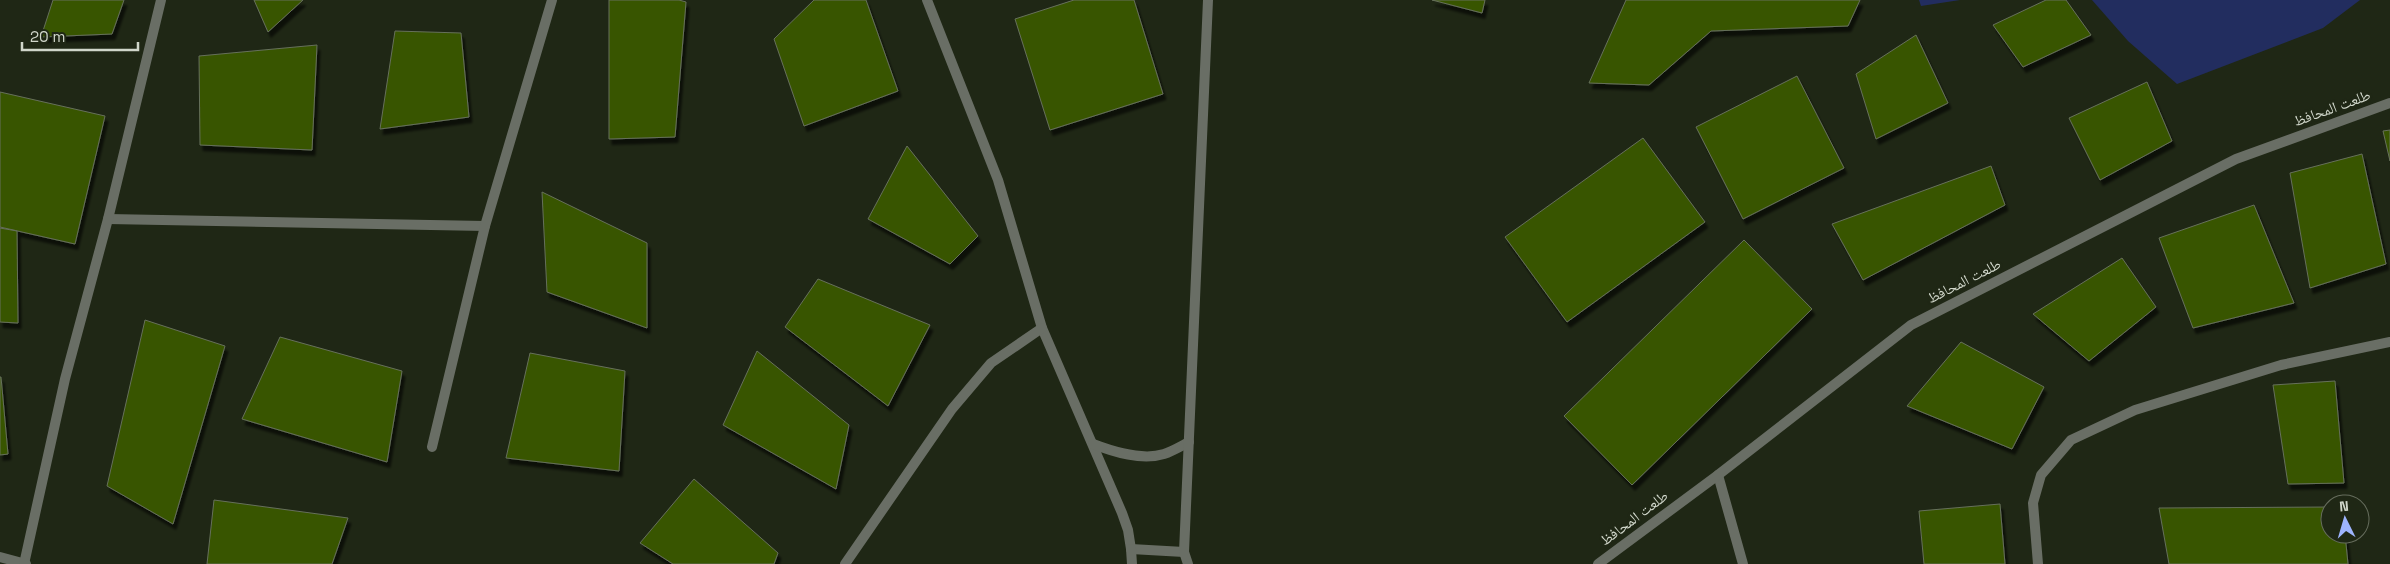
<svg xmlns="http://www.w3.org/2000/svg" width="2390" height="564" viewBox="0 0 2390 564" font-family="'Space Grotesk','Noto Naskh Arabic',sans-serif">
	<defs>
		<filter id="shadow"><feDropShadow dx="3" dy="5.5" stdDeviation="1" flood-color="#0009"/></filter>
	</defs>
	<rect width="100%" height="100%" fill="#1f2715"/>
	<g fill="#222d5f">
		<path d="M1919,0H1960L1921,6Z"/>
		<path d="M2092,0H2360L2323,28L2177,84L2128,41Z"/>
	</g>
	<g fill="#395500" stroke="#66705b" filter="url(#shadow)">
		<path d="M53,0H124L112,34L41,37Z"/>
		<path d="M254,0H303L268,32Z"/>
		<path d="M609,0H679L686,2L675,137L609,139Z"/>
		<path d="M814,0H866L898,91L804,126L774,39Z"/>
		<path d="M1074,0H1134L1163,94L1050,130L1015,19Z"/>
		<path d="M1432,0H1485L1482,13Z"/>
		<path d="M1626,0H1860L1848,26L1711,31L1649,85L1589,83Z"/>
		<path d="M2046,0H2066L2091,35L2023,67L1993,25Z"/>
		<path d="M395,31L461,33L469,117L380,129Z"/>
		<path d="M1916,35L1948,103L1876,139L1856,74Z"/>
		<path d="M317,45L312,150L200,145L199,56Z"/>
		<path d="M1797,76L1844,168L1743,219L1696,127Z"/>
		<path d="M2147,82L2172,141L2100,180L2069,118Z"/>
		<path d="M0,92L105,116L75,244L0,227Z"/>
		<path d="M2390,130V161L2383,131Z"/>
		<path d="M1643,138L1705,222L1567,322L1505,237Z"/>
		<path d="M907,146L978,236L950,264L868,219Z"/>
		<path d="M2362,154L2386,264L2310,288L2290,173Z"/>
		<path d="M1991,166L2005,205L1863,280L1832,224Z"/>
		<path d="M542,192L647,243V328L547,292Z"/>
		<path d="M2254,205L2294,303L2193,328L2159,238Z"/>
		<path d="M0,228L17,231L18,323L0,322Z"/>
		<path d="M1744,240L1812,309L1632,485L1564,416Z"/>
		<path d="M2122,258L2156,307L2089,361L2033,314Z"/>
		<path d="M818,279L930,325L888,406L785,327Z"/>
		<path d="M145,320L225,346L173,524L107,486Z"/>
		<path d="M280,337L402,371L387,462L242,419Z"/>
		<path d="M1961,342L2044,387L2012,449L1907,406Z"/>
		<path d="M757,351L849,425L836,489L723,425Z"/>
		<path d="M530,353L625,371L619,471L506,458Z"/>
		<path d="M0,377H1L8,454L0,455Z"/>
		<path d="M2335,381L2344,483L2288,484L2273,385Z"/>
		<path d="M694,479L778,553L774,564H673L640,543Z"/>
		<path d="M214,500L348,518L332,564H207Z"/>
		<path d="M2000,504L2005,564H1924L1919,511Z"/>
		<path d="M2330,507V534H2345L2348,564H2169L2159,508Z"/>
	</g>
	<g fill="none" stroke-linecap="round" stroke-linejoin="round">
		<g stroke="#696e65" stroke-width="10">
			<path d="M927,0L998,180L1042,328L1122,513L1128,530L1131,549L1184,552"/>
			<path d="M108,219L485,226"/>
			<path d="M1093,444C1114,452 1142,461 1164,454C1173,451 1181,446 1189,442"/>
			<path d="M432,447L485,226L552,0"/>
			<path d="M1718,475L1743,564"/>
			<path d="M1131,549L1132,564"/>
			<path d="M0,557L26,564"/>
			<path d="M24,564L65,379L108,219L161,0"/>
			<path d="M845,564L952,409L991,363L1042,328"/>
			<path d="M1188,564L1184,552L1208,0"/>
			<path d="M2038,564L2033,503L2041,475L2071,440L2135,410L2281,365L2390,342"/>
		</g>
		<path stroke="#696e65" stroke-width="10" d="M1598,564L1718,475L1911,325L2236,159L2390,103"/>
	</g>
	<g text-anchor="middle" stroke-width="5" stroke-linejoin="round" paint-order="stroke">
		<g font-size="15" fill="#d0d6ca" stroke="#1f2715">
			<text transform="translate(2332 108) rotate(-20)" y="5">طلعت المحافظ</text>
			<text transform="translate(1964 281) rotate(-27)" y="5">طلعت المحافظ</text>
			<text transform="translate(1634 518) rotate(-37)" y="5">طلعت المحافظ</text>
		</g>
	</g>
	<g transform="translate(2345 519) rotate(355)"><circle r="24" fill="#1f2715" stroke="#666d5d"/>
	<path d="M0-4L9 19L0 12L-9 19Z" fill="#9eb4fd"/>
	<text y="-8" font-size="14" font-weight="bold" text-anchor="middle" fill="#d0d6ca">N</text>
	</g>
	<path d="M22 42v8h116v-8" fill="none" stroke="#d0d6ca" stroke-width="2.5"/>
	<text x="30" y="42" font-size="15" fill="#d0d6ca" stroke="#1f2715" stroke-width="4" paint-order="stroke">20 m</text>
</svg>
